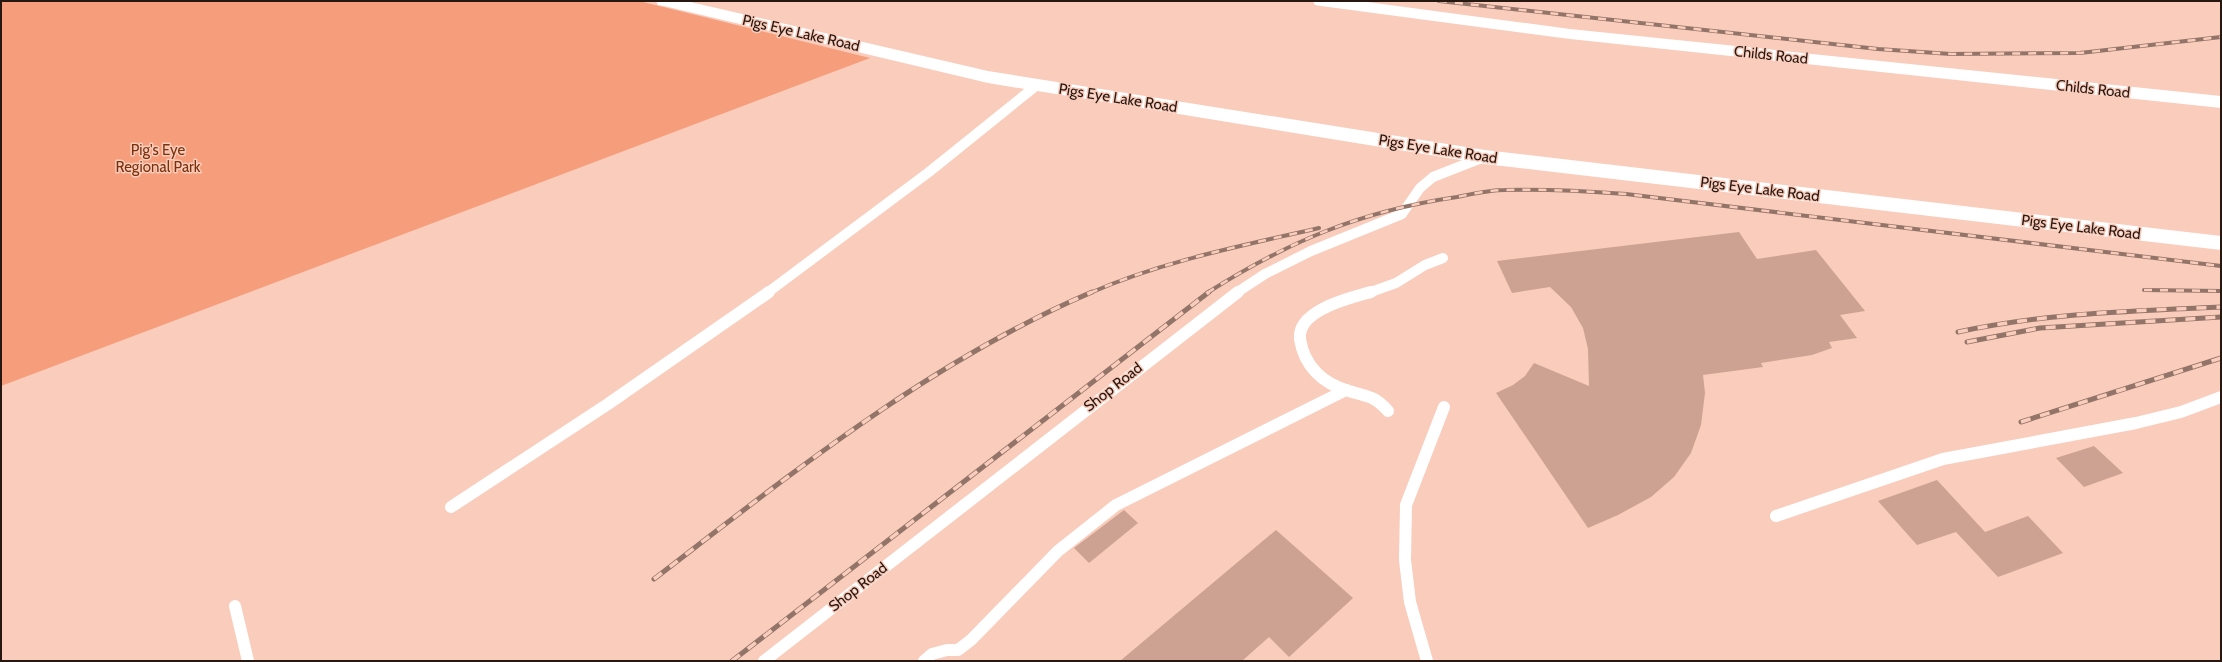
<svg xmlns="http://www.w3.org/2000/svg" width="2222" height="662" viewBox="0 0 2222 662" font-family="Cabin,sans-serif">
	<rect width="100%" height="100%" fill="#f9ccbb"/>
	<path fill="#f69e7b" d="M1,1H639L870,58L1,386Z"/>
	<g fill="#cda292">
		<path d="M1739,232L1757,259L1816,250L1865,311L1840,315L1857,338L1829,342L1832,348L1812,355L1761,363L1763,367L1703,375L1705,393L1701,425L1691,453L1674,477L1651,497L1618,515L1588,528L1496,393L1513,385L1525,376L1534,363L1589,386L1588,349L1583,328L1571,307L1550,287L1512,293L1497,261Z"/>
		<path d="M2094,446L2123,473L2084,487L2056,458Z"/>
		<path d="M1937,480L1985,532L2028,516L2063,553L1998,577L1956,532L1917,545L1878,501Z"/>
		<path d="M1124,510L1138,523L1089,563L1074,548Z"/>
		<path d="M1276,530L1353,598L1289,657L1269,637L1242,661H1120Z"/>
	</g>
	<g fill="none" stroke-linecap="round" stroke-linejoin="round">
		<g stroke="#fff" stroke-width="10">
			<path d="M767,293L929,172L1037,85"/>
			<path d="M1236,293L1265,274L1311,251L1402,214L1420,188L1433,177L1484,157"/>
			<path d="M1368,293L1396,283L1425,265L1443,258"/>
		</g>
		<g stroke="#fff" stroke-width="12">
			<path d="M1371,292C1350,298 1297,310 1300,339C1304,366 1323,384 1349,391C1367,397 1374,395 1388,411"/>
			<path d="M451,507L608,404L769,292"/>
			<path d="M1776,516L1943,459L2136,423L2181,412L2221,397"/>
			<path d="M235,606L248,661"/>
			<path d="M764,661L1238,292"/>
			<path d="M924,661L932,654L947,650H958L971,640L1058,551L1116,505L1346,390"/>
			<path d="M1427,661L1410,602L1405,560L1406,505L1444,407"/>
		</g>
		<g fill="#fff" fill-rule="evenodd">
			<path d="M656,1H686L988,71L1485,150L2221,236V250L1485,164L988,83L664,6L658,5Z"/>
			<path d="M1313,1H1360L1570,29L2221,96V108L1570,39L1321,6L1315,5Z"/>
		</g>
		<defs>
			<g id="rail-far1">
				<path d="M1439,1L1878,49L1951,54L2080,53L2221,37"/>
				<path d="M2144,290L2221,291"/>
				<path d="M1090,293C1163,261 1241,246 1319,228"/>
				<path d="M1207,293C1289,241 1361,211 1457,197C1472,194 1489,190 1505,190C1545,189 1586,191 1626,194L2221,266"/>
			</g>
			<g id="rail">
				<path d="M1958,332C2045,313 2132,311 2221,307"/>
				<path d="M1967,342L2040,328L2221,317"/>
				<path d="M2021,422L2221,358"/>
				<path d="M654,579C792,473 931,361 1092,292"/>
				<path d="M732,661L1209,292"/>
			</g>
		</defs>
		<use href="#rail-far1" stroke="#937468" stroke-width="4"/>
		<use href="#rail" stroke="#937468" stroke-width="5"/>
		<use href="#rail-far1" stroke="#f9ccbb" stroke-width="2.5" stroke-dasharray="8" stroke-linecap="butt"/>
		<use href="#rail" stroke="#f9ccbb" stroke-width="3.5" stroke-dasharray="10" stroke-linecap="butt"/>
	</g>
	<g text-anchor="middle" stroke-width="3" stroke-linejoin="round" paint-order="stroke">
		<g font-size="15" fill="#271711" stroke="#f9ccbb">
			<text transform="translate(801 33) rotate(13)" y="5">Pigs Eye Lake Road</text>
			<text transform="translate(1771 55) rotate(6)" y="5">Childs Road</text>
			<text transform="translate(2093 89) rotate(6)" y="5">Childs Road</text>
			<text transform="translate(1118 98) rotate(9)" y="5">Pigs Eye Lake Road</text>
			<text transform="translate(1438 149) rotate(9)" y="5">Pigs Eye Lake Road</text>
			<text transform="translate(1760 189) rotate(7)" y="5">Pigs Eye Lake Road</text>
			<text transform="translate(2081 227) rotate(7)" y="5">Pigs Eye Lake Road</text>
			<text transform="translate(1113 387) rotate(-38)" y="5">Shop Road</text>
			<text transform="translate(858 587) rotate(-38)" y="5">Shop Road</text>
		</g>
		<g font-size="15" fill="#7c300a" stroke="#f9ccbb">
			<text x="158" y="155">Pig's Eye<tspan x="158" dy="17">Regional Park</tspan></text>
		</g>
	</g>
	<rect width="2222" height="662" fill="none" stroke="#271711" stroke-width="4"/>
</svg>
